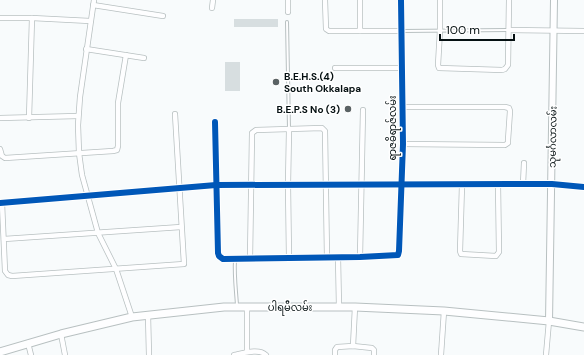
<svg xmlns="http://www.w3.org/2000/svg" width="584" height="355" viewBox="0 0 584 355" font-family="'DM Sans','Noto Sans Myanmar',sans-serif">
	<rect width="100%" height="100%" fill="#f8fbfc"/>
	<g fill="#d7dee0">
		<rect x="234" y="19" width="44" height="8"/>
		<rect x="225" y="62" width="15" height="29"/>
	</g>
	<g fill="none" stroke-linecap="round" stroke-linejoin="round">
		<defs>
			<g id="service">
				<path d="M287,22L289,129"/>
				<path d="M402,31L508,30"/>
				<path d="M235,260C234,275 236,290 237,305"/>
			</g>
			<g id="minor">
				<path d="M94,0L80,97L78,125L79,153L82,175L98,233L116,269L132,317"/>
				<path d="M288,0V12"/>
				<path d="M325,0L326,29L329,31H401"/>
				<path d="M440,0V30L438,65L439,68L502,70L505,69L508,65L509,0"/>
				<path d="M93,5L163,16"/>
				<path d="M212,8L213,0"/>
				<path d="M0,18H32L90,21"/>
				<path d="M509,30L584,31"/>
				<path d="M360,31V0"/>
				<path d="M86,49L144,58"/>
				<path d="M335,68H401"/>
				<path d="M402,107H505L509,108L510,111L508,140V143L505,145L403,144"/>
				<path d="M0,118L78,116"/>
				<path d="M29,118L32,18"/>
				<path d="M215,122L218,253L219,256L223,259L360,257L398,255L399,251L403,144L401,0"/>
				<path d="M289,130L288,185L289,258"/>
				<path d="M0,149L2,156L5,158L113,151L117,150L118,146V103L126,55"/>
				<path d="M523,184L524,163"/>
				<path d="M462,185L460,251L461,254L496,256L499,252L498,184"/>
				<path d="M0,203L216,185L523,184H552L584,187"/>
				<path d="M2,203L5,271L8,275L12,276L184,264L175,114"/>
				<path d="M4,239L181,227"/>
				<path d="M338,257L339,307"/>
				<path d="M360,257L363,110"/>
				<path d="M250,259L252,133L256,130L322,128L325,131L327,257"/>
				<path d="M247,307V352"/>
				<path d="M148,315L149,355"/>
				<path d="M61,334L65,355"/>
				<path d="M28,343L31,355"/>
				<path d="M353,346L355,307"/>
				<path d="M234,355C244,353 259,348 266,355"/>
				<path d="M335,355V350L337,347L353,346L372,348L374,350V355"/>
				<path d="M441,355L444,311"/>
				<path d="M546,355L549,321"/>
			</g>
			<path id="secondary" d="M549,321L554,0"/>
			<path id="primary" d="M0,352L61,334L132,317L224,307H355L444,311L549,321L584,327"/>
		</defs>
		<use href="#service" stroke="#b8c0c1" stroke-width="4"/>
		<use href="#minor" stroke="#b8c0c1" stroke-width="6"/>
		<use href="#secondary" stroke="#b8c0c1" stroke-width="8"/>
		<use href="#primary" stroke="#b8c0c1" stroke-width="9"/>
		<use href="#service" stroke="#fefeff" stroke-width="2"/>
		<use href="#minor" stroke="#fefeff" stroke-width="4.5"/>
		<use href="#secondary" stroke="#fefeff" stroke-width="6"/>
		<use href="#primary" stroke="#fefeff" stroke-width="7"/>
		<defs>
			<g id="cycleway">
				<path d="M215,122L218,253L219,256L223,259L360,257L398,255L399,251L403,144L401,0"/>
				<path d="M0,203L216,185L523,184H552L584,187"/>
			</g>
		</defs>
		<use href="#cycleway" stroke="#fff" stroke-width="8"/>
		<use href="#cycleway" stroke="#0057b8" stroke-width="6"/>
	</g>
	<g fill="#5a6264" stroke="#fff" stroke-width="1.5">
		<circle cx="276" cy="82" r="4"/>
		<circle cx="348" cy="109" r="4"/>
	</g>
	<g text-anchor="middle" stroke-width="3" stroke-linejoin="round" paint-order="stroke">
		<g font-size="10" font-weight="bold" fill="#051012" stroke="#fff" text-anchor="start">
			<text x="284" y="80">B.E.H.S.(4)<tspan x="284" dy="12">South Okkalapa</tspan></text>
			<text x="340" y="113" text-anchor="end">B.E.P.S No (3)</text>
		</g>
		<g font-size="10" fill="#051012" stroke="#fff">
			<text transform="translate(392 128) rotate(-90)" y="4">ရာဇဓိရာဇ်လမ်း</text>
			<text transform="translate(552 137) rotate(-89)" y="4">သုမင်္ဂလာလမ်း</text>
			<text x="290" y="311">ပါရမီလမ်း</text>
		</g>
	</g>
	<path d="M440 34v6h74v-6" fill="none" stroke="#051012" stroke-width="2"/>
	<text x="446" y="34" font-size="12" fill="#051012" stroke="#ffffff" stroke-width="3" paint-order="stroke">100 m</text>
</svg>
